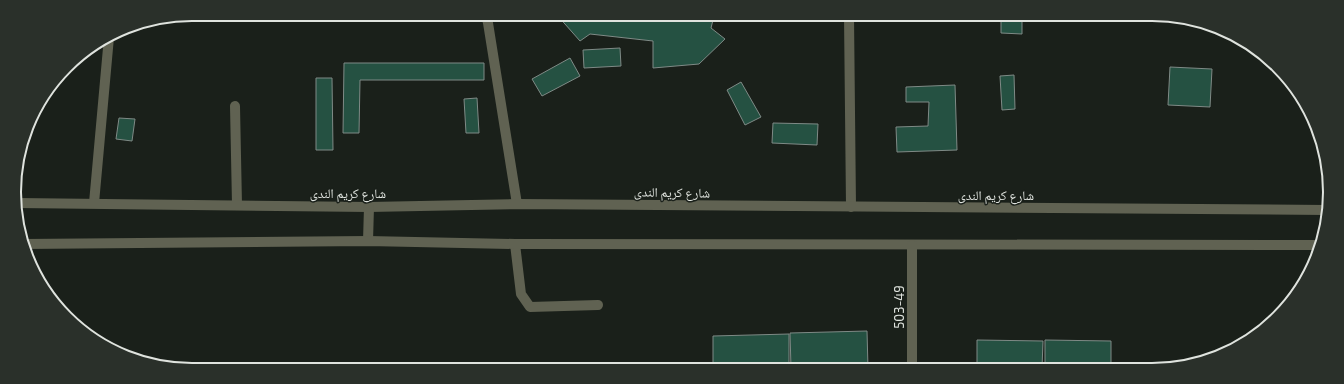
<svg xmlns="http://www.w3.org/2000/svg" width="1344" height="384" viewBox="0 0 1344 384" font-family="'Exo 2','Noto Naskh Arabic',sans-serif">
	<rect width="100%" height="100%" fill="#1a201a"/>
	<g fill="#255142" stroke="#7f8a86">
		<path d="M557,15L714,16L711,28L725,39L699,64L653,68V41L590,34L580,41Z"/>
		<path d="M1001,17H1022V34L1001,33Z"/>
		<path d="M620,48L621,66L584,68L583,50Z"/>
		<path d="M570,58L580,76L542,96L532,79Z"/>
		<path d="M344,63H484V80H360L359,133H343Z"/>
		<path d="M1170,67L1212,69L1210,107L1168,105Z"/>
		<path d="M1014,75L1015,109L1002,110L1000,76Z"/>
		<path d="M316,78H332L333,150H316Z"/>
		<path d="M741,82L761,117L745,125L727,90Z"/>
		<path d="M955,85L957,150L897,152L896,127L928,126L929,102H906V87Z"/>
		<path d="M477,98L479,133H466L464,99Z"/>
		<path d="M119,118L135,119L132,141L116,139Z"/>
		<path d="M773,123L818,124L817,145L772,143Z"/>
		<path d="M867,331L868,368H791L790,333Z"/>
		<path d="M789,334V368H713V336Z"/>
		<path d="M977,340L1043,341L1042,368H977Z"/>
		<path d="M1045,340L1111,341V368H1045Z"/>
	</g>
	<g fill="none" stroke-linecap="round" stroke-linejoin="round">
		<g stroke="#606252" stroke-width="10">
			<path d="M849,16L851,207"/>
			<path d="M235,106L237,205"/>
			<path d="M94,203L109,37"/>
			<path d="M515,244L521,294L530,307L598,305"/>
		</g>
		<g stroke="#606252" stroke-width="10">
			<path d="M486,15L488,23L517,204"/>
			<path d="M17,203L369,207L517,204L1327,210"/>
			<path d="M368,241L369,207"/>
			<path d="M23,244L368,241L515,244L1320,245"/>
			<path d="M912,245V368"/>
		</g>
	</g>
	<g text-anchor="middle" stroke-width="3" stroke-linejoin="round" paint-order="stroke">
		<g font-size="13" fill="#dfe3de" stroke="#1a201a">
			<text transform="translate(672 192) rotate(1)" y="5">شارع كريم الندى</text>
			<text x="348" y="198">شارع كريم الندى</text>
			<text x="996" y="200">شارع كريم الندى</text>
			<text transform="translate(899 307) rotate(-90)" y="5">503-49</text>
		</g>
	</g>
	<path d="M0 0H1344V384H0ZM192 21H1152A171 171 0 0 1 1323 192V192A171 171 0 0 1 1152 363H192A171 171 0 0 1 21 192V192A171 171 0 0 1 192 21Z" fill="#2a302a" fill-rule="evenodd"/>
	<path fill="none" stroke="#dfe3de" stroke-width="2" d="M192 21H1152A171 171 0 0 1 1323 192V192A171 171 0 0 1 1152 363H192A171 171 0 0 1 21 192V192A171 171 0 0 1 192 21Z"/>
</svg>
